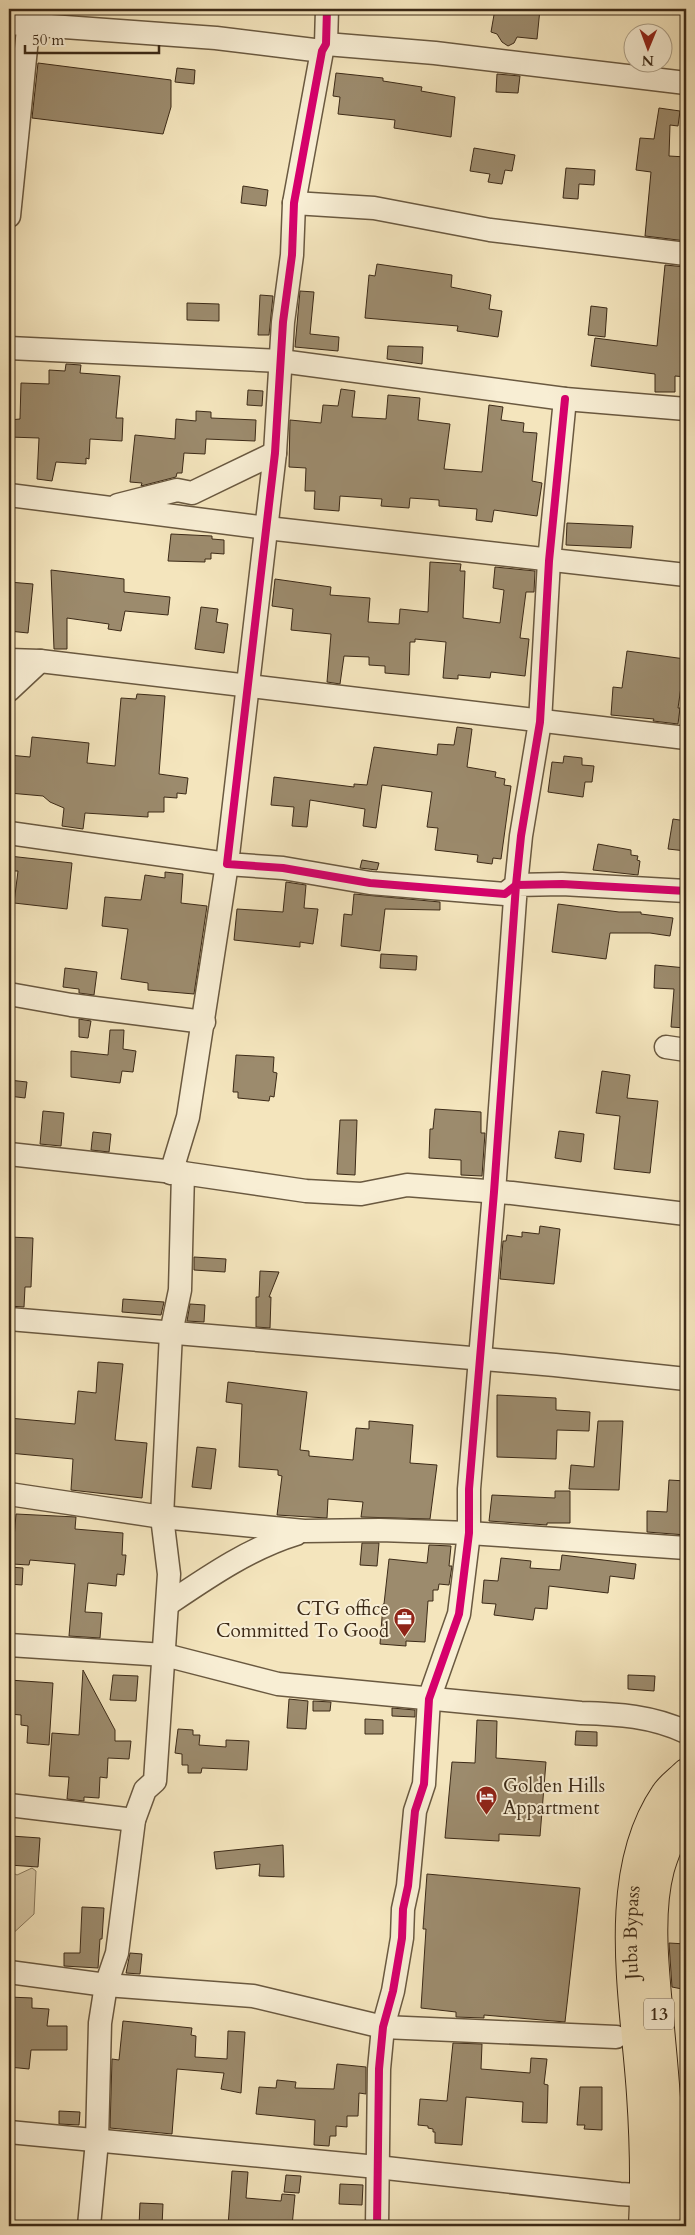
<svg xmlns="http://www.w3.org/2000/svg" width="695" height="2235" viewBox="0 0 695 2235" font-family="Cardo,serif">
	<rect width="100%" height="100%" fill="#f4e5bd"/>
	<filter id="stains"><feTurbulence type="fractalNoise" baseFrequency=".004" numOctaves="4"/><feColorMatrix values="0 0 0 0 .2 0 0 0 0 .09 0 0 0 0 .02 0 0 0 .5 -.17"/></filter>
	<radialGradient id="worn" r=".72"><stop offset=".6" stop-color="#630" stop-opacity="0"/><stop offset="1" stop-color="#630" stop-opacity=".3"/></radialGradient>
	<path fill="#d5c5a1" stroke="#88785c" d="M32,1868L36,1871L34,1914L9,1937V1871L17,1875Z"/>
	<g fill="#9c8b6d" stroke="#3c2a17">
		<path d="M495,9H540L537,39L517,37L514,43L508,46L502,42L497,34L491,32Z"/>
		<path d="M38,63L171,80V107L163,134L32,118Z"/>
		<path d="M177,68L195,70L194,84L175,82Z"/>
		<path d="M336,73L383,78V81L422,87L421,91L455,97L451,137L394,128L395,120L338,114L340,97L333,96Z"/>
		<path d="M497,74L520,76L518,93L496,92Z"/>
		<path d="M659,108L680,111L678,126L670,125L669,156L686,157V241L645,236L651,172L636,170L640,138L654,139Z"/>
		<path d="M474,148L515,155L512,171L505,170L502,184L488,182L490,174L470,171Z"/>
		<path d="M566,168L595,170L594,185L579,184L578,199L563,198Z"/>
		<path d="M243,186L268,190L266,206L241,203Z"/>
		<path d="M377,264L452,275L451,287L491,295L489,309L502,311L498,337L457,331L458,326L365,318L369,275L375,276Z"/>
		<path d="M665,265L686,267V377L675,376V392H655V374L591,366L595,338L657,346Z"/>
		<path d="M300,291L314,292L310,334L339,337L338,351L295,347Z"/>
		<path d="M260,295L273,296L269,335H258Z"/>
		<path d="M187,303L219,304V321L187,320Z"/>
		<path d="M591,306L607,308L605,337L588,335Z"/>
		<path d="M388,346L423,347L422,364L387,359Z"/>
		<path d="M66,364L81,365L80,373L120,376L116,418H123L122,441L90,439L89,459L86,458V464L56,462L52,481L37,479L39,438L9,437V420L20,419L21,383L49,384V370L65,371Z"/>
		<path d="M341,389L355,391L352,417L386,419L388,395L420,398L418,420L450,424L444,469L482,472L489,405L503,407L501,420L524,423L523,432L537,433L532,481L542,483L537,516L494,510L492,522L476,520L477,509L439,506V500L410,498L409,508L381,506L382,499L340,496L339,511L314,509L315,491H305L306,468L289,467L290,420L321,423L323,405L338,406Z"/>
		<path d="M248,390L263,391L262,406L247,405Z"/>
		<path d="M196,411L211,412V418L256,420L255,441L206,439L205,454L184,453L182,473H177L176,477L141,486L142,483L130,482L135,435L175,439L176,419L196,421Z"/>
		<path d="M567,523L633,526L631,548L566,545Z"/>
		<path d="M171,534L212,536V539L224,540V554L211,553V559H205V562L168,561Z"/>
		<path d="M430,562L461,564L460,571H465L463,618L500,623L504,590L493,588L495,567L535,571L534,592H526L520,638L529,639L525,676L491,672L490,678L458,675V679L443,678L446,642L415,639V642H410L409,675L385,673V666L369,665V657L344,656L340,684L327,682L331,634L291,630L293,609L272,606L275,579L331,587L330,595L370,598L368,622L399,624L400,609L428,612Z"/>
		<path d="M51,570L124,579V592L170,597L168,615L125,611L121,631L108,629L109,624L67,618V649H54Z"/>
		<path d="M9,582L33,584L28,633L9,631Z"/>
		<path d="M201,607L218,609L216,622L228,624L224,653L195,649Z"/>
		<path d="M627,651L685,659L678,708H680L678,724L653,721L654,719L611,715L613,687L622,688Z"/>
		<path d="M137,694L165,696L159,774L188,778L186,794L177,793V798L164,797V812H148V817L85,813L83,829L62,826L64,808L50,802L43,796L9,793V755L30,757L32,737L89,743L87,763L115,766L121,698L136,699Z"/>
		<path d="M457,727L472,729L467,767L496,772L495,777L505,779L504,785L511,786L501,859L493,858L492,864L477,862L478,855L435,850L438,828L427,827L432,792L382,785L376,828L363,826L365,809L310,800L307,827L292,826L294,807L271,805L274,777L354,787V784L367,785L374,747L437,755L438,744L454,745Z"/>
		<path d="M564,756L582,758V765L594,766L592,782H585L583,797L548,792L552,762L563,763Z"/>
		<path d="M673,819L686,821V851L668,849Z"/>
		<path d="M598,844L631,850V855L638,856L637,860L640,861L638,875L593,870Z"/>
		<path d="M9,856L72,863L67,909L14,903L18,871H9Z"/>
		<path d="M362,860L379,863L377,870L360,868Z"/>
		<path d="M165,872L183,874L181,903L207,906L194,994L148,990V983L121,979L128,929L102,926L105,897L141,900L145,875L165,878Z"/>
		<path d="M286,882L306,885L304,908L318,909L313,944L300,942V947L234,940L237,909L283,912Z"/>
		<path d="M354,894L440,902V910L385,909L380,951L341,946L344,914L352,915Z"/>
		<path d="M558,904L619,912H641V914L673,918L670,936L650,933H610L606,959L552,952Z"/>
		<path d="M381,954L417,956L416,970L380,968Z"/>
		<path d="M655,965L686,968V1028L671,1027L674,989L654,988Z"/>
		<path d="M65,968L97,972L94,995L79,993V989L63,987Z"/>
		<path d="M79,1019L91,1021L88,1038L79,1037Z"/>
		<path d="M110,1030H124L123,1049L136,1051L133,1072L122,1071L120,1083L71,1077V1051L108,1055Z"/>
		<path d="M236,1055L274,1057L273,1072L277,1073L274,1097L270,1096L269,1101L238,1098V1092H233Z"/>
		<path d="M602,1071L630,1075L627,1098L658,1101L650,1173L614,1169L620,1116L596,1113Z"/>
		<path d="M9,1080L27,1082L25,1098L9,1096Z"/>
		<path d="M435,1109L481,1112V1133H485L482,1176L461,1175V1160L429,1158L430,1129H433Z"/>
		<path d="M43,1111L64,1113L61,1146L40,1144Z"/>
		<path d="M340,1120H357L355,1175L337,1174Z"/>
		<path d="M559,1131L584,1134L581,1162L555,1158Z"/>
		<path d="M93,1132L111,1134L109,1152L91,1150Z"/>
		<path d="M540,1226L560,1229L554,1284L500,1279L503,1241H506L507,1235L522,1237V1232L539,1234Z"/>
		<path d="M9,1237L33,1238L31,1287H25L24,1307L9,1306Z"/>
		<path d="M194,1257L226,1259L225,1272L194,1270Z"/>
		<path d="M260,1271L279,1272L269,1297H271L270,1328L256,1327V1297H259Z"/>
		<path d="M123,1299L164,1302L161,1315L122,1312Z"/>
		<path d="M190,1304L205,1305L204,1322L187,1321Z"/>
		<path d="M98,1362L123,1364L115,1440L147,1443L142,1498L71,1490L73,1459L9,1453V1418L75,1424L78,1391L96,1393Z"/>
		<path d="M228,1382L307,1392L300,1450L309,1451V1456L353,1460L356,1428L369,1429V1421L413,1425L410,1463L437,1465L430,1519L361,1517L363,1502L328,1499L327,1518L277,1515L282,1476L278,1475V1470L239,1467L242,1404L226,1402Z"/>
		<path d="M497,1395L556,1398V1410L590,1412L589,1431L557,1430L556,1459L497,1457Z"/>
		<path d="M598,1421H623L619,1490L569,1489L571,1465L594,1467Z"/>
		<path d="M197,1447L216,1449L211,1489L192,1487Z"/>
		<path d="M669,1480L686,1481V1535L647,1532V1511L667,1512Z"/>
		<path d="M555,1491H570V1523H547V1525L489,1521L492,1495L555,1498Z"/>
		<path d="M16,1514L76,1517L75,1529L123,1533L122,1555H126L124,1575L117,1574L116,1586L88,1583L85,1612L102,1613L100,1638L69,1636L75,1564L30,1560L29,1565L12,1564Z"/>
		<path d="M362,1543H379L377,1566L360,1565Z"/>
		<path d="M429,1545L451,1546L449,1566H452L449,1585L439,1584L438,1590H433V1601H428L425,1642L406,1641V1646L380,1644L383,1604H384L389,1559L427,1563Z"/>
		<path d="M562,1555L636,1564L634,1579L610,1576L608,1593L549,1586L547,1609L535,1608L533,1620L494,1615L496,1604L482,1603L484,1580L498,1581L501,1558L531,1561L530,1568L560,1570Z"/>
		<path d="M9,1567L23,1568L22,1585L9,1584Z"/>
		<path d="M83,1670L115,1730V1741H131L129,1759L108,1758L107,1778L100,1777L99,1798L84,1797V1801L67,1799L69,1777L49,1776L52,1733L79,1735Z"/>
		<path d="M113,1675L138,1676L136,1701L110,1700Z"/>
		<path d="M628,1675L655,1676L654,1691L628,1689Z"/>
		<path d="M9,1680L53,1683L49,1745L27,1743L28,1726L21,1725V1715L9,1714Z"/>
		<path d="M289,1699L308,1701L306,1729L287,1728Z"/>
		<path d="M313,1701L331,1702L330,1711H313Z"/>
		<path d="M392,1708L415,1710V1717L392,1716Z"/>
		<path d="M365,1719L383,1720V1734H365Z"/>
		<path d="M477,1720L497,1721L496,1758L546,1762L540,1836L499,1834V1841L445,1838L452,1762L475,1763Z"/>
		<path d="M178,1729L193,1730V1735H200L199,1745L226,1747V1740L249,1741L247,1770L202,1768L201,1773H188V1765H182V1754L175,1753Z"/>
		<path d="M576,1731L597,1732V1746L575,1745Z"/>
		<path d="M11,1836L40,1838L38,1867L9,1865Z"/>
		<path d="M283,1845L284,1877L259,1876L260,1864L216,1869L214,1852Z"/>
		<path d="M427,1874L580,1888L565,2022L484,2015V2018L456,2017V2012L421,2008L426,1929H423Z"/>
		<path d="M82,1907L104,1908L102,1939H100L98,1968L64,1966V1953H80Z"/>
		<path d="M669,1943L686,1944V1986H683L682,1989L672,1987Z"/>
		<path d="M130,1953L142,1954L140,1974L126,1973Z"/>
		<path d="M9,1997L32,1998V2008L49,2009L47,2026H67V2050H31L29,2069L9,2067Z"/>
		<path d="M123,2021L192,2028L191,2035L196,2036L195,2057L227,2059L228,2031L245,2032L241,2093L221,2089L224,2073L177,2069L172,2134L110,2128L112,2059L119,2060Z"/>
		<path d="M453,2043L482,2044L481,2069L530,2073L531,2058L547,2059L544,2084L548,2085L547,2123L522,2122L523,2102L466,2097L462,2145L435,2143V2132H433V2129L428,2128V2126L418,2125L420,2099L447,2101Z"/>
		<path d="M337,2064L366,2067V2094L359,2093L358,2116H347V2127L336,2126V2136H330L329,2146L314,2145L315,2120L256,2114L259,2087L276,2088L277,2080L296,2082L295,2088L334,2089Z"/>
		<path d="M580,2087H602V2130L584,2129L585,2125H577Z"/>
		<path d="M59,2111L80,2112L79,2125L59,2124Z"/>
		<path d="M232,2171L248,2172L246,2198L281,2201L282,2194L295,2195L292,2226H228Z"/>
		<path d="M286,2175L301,2176L299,2193L284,2192Z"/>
		<path d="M340,2184L363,2185L362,2205L339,2204Z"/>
		<path d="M140,2203L163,2204L162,2226H139Z"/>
	</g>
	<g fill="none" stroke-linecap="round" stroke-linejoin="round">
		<defs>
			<g id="minor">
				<path d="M327,9L326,44L322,51L294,203L292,255L283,322L275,453L227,864L283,868L370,883L505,894L516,885L521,836L540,722L549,561L565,399"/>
				<path d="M9,23L216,38L322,51"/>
				<path d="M326,44L435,53L686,83"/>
				<path d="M294,203L374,208L490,230L686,254"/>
				<path d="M9,216L30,9"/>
				<path d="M9,348L281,361L565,399L686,409"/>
				<path d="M9,495L267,528L686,575"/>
				<path d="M118,505L177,490L192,493L275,453"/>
				<path d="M9,660L40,661L686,738"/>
				<path d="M9,690L40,661"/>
				<path d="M9,833L227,864L188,1117L171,1173"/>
				<path d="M9,994L71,1005L204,1022"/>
				<path d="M666,1047L686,1050"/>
				<path d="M9,1154L183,1173L306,1191L361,1194L407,1185L512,1193L686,1214"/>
				<path d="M9,1319L555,1365L686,1379"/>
				<path d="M9,1494L162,1517L304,1531L380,1530L469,1533L686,1548"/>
				<path d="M168,1604C208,1577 250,1548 296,1534"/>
				<path d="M9,1645L165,1655L278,1684L581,1713C618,1714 652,1716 686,1732"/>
				<path d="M9,1805L134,1820"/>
				<path d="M9,1972L106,1985L253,1996L383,2027L616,2037"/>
				<path d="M9,2132L377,2167L620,2194L686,2198"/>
				<path d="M89,2226L97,2141L100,2023L106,1985L117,1953L134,1820L145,1790L155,1781L169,1574L162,1517L171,1333L180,1290L183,1173"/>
				<path d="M377,2226L379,2069L383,2027L393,1991L402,1938L403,1909L408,1886L415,1811L424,1784L429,1699L459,1614L469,1533V1489L494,1192L516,885L562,884L686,891"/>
			</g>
			<g id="major">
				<path id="s1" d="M643,2226C645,2182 644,2138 641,2094C635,2001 609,1876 665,1794C670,1786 679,1780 686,1773"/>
				<path d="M665,2226C674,2157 665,2086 659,2017C655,1972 648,1914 660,1869C666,1847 676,1827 686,1806"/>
			</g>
		</defs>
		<use href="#minor" stroke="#6a5940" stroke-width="25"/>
		<use href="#major" stroke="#3c2a17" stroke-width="30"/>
		<use href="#minor" stroke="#f8eed4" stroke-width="22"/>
		<use href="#major" stroke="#f4e5bd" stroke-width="28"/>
		<defs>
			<g id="cycleway">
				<path d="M327,9L326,44L322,51L294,203L292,255L283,322L275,453L227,864L283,868L370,883L505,894L516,885L521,836L540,722L549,561L565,399"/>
				<path d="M377,2226L379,2069L383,2027L393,1991L402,1938L403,1909L408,1886L415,1811L424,1784L429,1699L459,1614L469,1533V1489L494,1192L516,885L562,884L686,891"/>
			</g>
		</defs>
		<use href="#cycleway" stroke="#f8eed4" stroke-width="11"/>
		<use href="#cycleway" stroke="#d6006c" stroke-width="8"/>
	</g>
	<defs>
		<symbol id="office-pin" viewBox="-11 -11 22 30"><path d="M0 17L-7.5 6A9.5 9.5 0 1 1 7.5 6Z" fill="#8f2418" stroke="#f8eed4"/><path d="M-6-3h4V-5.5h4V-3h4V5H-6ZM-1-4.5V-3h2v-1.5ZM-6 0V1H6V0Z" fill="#fff"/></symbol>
		<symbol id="hotel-pin" viewBox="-11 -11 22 30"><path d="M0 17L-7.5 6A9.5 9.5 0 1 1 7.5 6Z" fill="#8f2418" stroke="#f8eed4"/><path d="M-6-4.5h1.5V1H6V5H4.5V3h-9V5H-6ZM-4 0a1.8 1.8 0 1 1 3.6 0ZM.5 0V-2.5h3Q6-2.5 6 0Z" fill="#fff"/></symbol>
	</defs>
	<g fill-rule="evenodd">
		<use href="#office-pin" x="392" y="1606" width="25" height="34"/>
		<use href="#hotel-pin" x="474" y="1784" width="25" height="34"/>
	</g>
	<g text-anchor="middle" stroke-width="4" stroke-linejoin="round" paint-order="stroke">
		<rect fill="#f8eed4" stroke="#746550" stroke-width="1" x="644" y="1998.5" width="30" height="31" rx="4"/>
		<g font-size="18" font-weight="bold" fill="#3c2a17">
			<text x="659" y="2020">13</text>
		</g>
		<g font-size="19" fill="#3c2a17" stroke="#f8eed4" text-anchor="end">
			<text x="389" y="1615">CTG office<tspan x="389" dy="22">Committed To Good</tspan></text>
			<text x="503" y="1792" text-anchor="start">Golden Hills<tspan x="503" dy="22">Appartment</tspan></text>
		</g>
		<g font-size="19" fill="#3c2a17" stroke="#f8eed4">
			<text dy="7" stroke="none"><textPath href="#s1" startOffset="294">Juba Bypass</textPath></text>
		</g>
	</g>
	<rect width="695" height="2235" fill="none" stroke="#f4e5bd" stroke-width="30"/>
	<rect x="10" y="10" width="675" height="2215" fill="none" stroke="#3c2a17" stroke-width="2.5"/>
	<rect x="15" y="15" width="665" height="2205" fill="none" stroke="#3c2a17"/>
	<g transform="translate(648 48) rotate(181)"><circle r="24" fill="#f8eed4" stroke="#ada088"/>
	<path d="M0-4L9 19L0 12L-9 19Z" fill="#8f2418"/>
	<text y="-8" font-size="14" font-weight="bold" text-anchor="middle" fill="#3c2a17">N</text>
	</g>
	<path d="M25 45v8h134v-8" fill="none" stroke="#3c2a17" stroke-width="2.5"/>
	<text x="32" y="45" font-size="15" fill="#3c2a17" stroke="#f8eed4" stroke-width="4" paint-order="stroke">50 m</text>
	<rect width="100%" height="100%" filter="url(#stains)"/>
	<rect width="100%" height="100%" fill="url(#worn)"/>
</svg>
